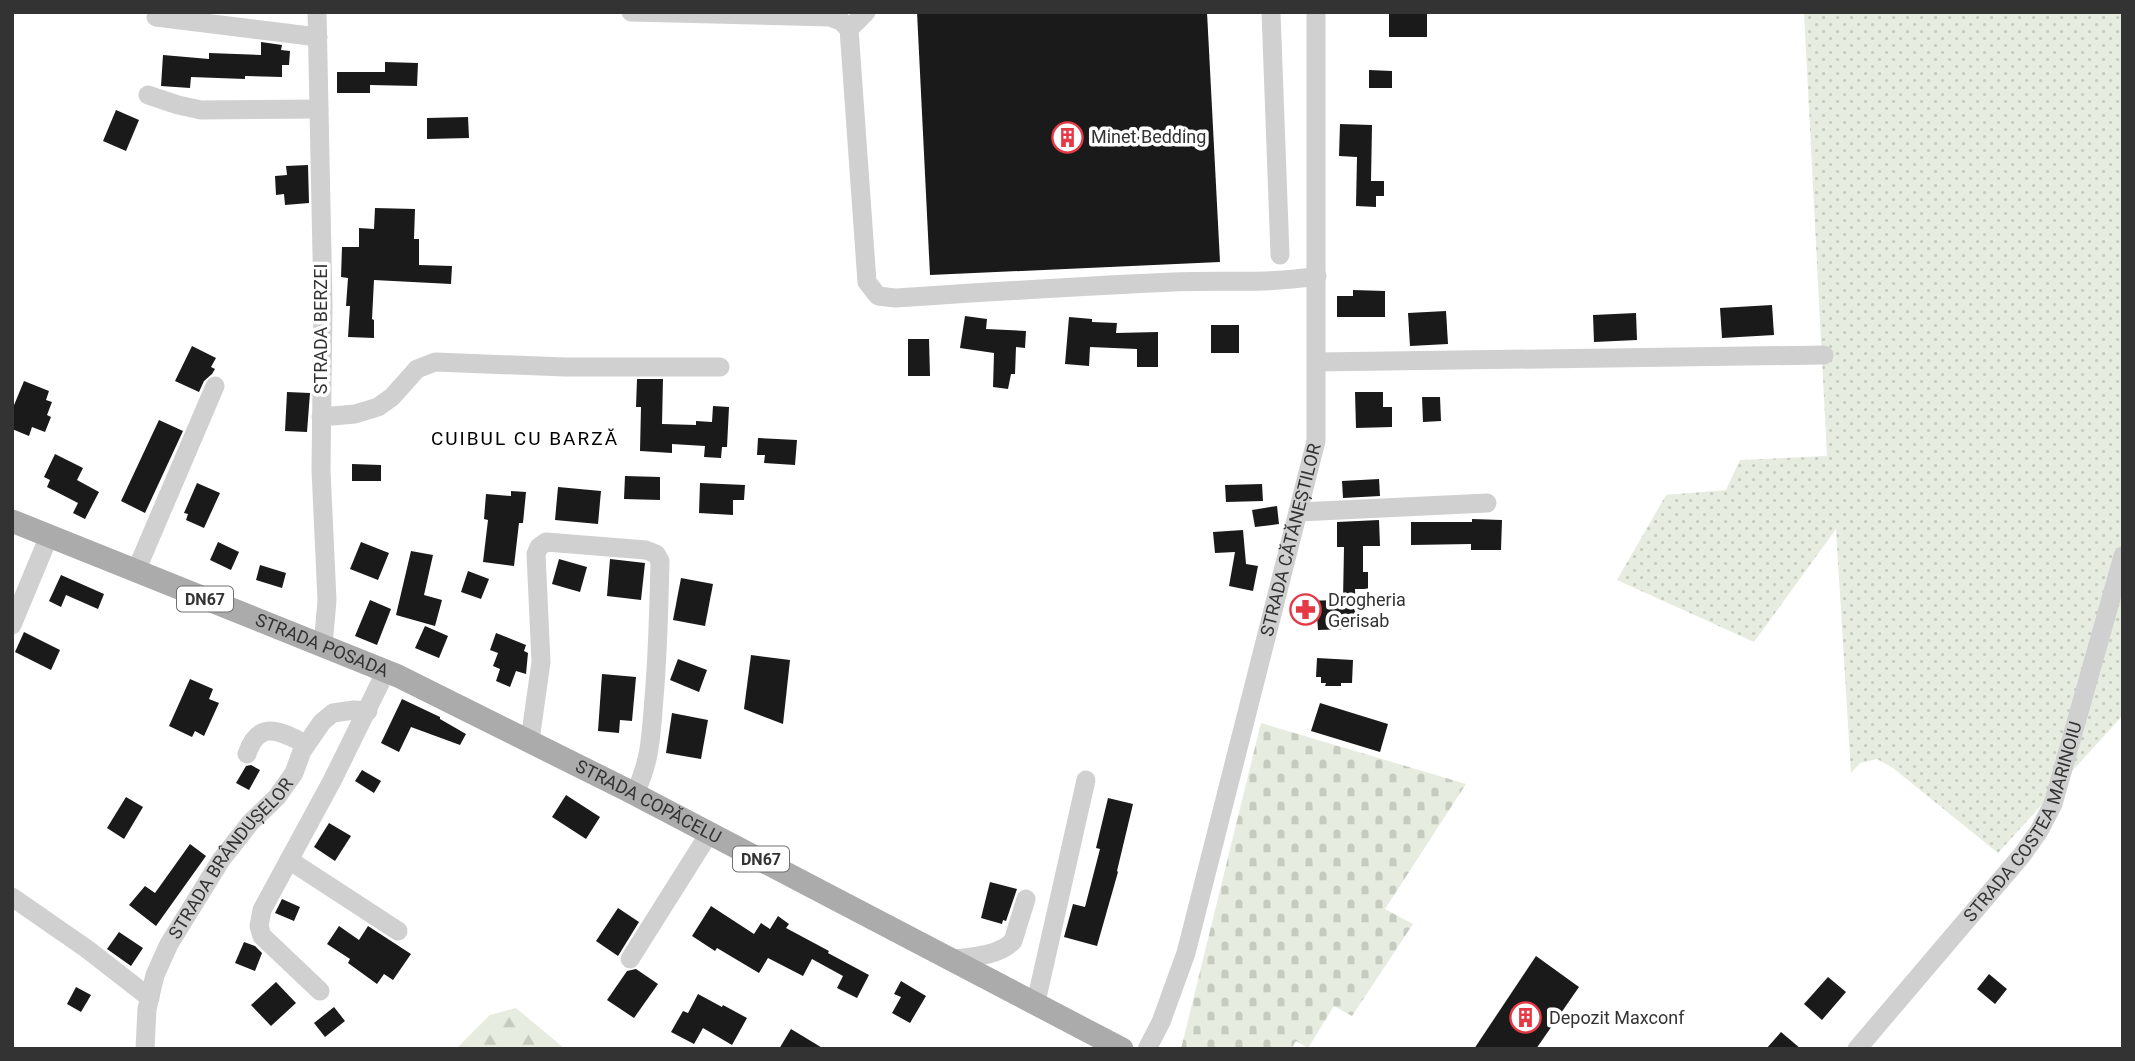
<svg xmlns="http://www.w3.org/2000/svg" width="2135" height="1061" viewBox="0 0 2135 1061" font-family="Roboto,sans-serif">
	<defs>
		<pattern id="grass-dots" width="8" height="8" patternUnits="userSpaceOnUse" patternTransform="scale(1.75)"><rect width="8" height="8" fill="#e6ecdf"/><path d="M2 2h.1M6 6h.1" fill="none" stroke="#c6cbc0" stroke-width="1.8" stroke-linecap="round"/></pattern>
		<pattern id="forest-firs" width="22" height="20" patternUnits="userSpaceOnUse" patternTransform="scale(1.75)"><rect width="22" height="20" fill="#e6ecdf"/><path d="M5 1l3.5 6h-7zM16 11l3.5 6h-7z" fill="#c6cbc0"/></pattern>
		<pattern id="cemetery-stones" width="16" height="16" patternUnits="userSpaceOnUse" patternTransform="scale(1.75)"><rect width="16" height="16" fill="#e6ecdf"/><path d="M2 7V4a2 2 0 0 1 4 0v3zM10 15v-3a2 2 0 0 1 4 0v3z" fill="#c6cbc0"/></pattern>
	</defs>
	<rect width="100%" height="100%" fill="#fff"/>
	<path fill="url(#grass-dots)" d="M1804,12H2123V715L1998,853L1893,768L1877,759L1860,763L1851,773L1836,529L1754,642L1617,580L1666,495L1726,490L1740,460L1827,456Z"/>
	<path fill="url(#forest-firs)" d="M516,1008L565,1049H456L490,1015Z"/>
	<path fill="url(#cemetery-stones)" d="M1261,723L1466,784L1385,909L1413,924L1352,1016L1334,1006L1308,1048L1296,1041L1291,1049H1181Z"/>
	<g fill="#1a1a1a">
		<path d="M917,12H1207L1220,262L930,275Z"/>
		<rect x="1389" y="12" width="38" height="25"/>
		<path d="M261,42L282,45L281,50L290,51L289,65H282V77L245,76V79L191,77L190,88L161,86L163,55L209,59V53L261,55Z"/>
		<path d="M385,62L418,63L417,86L370,85V93H337V72H385Z"/>
		<path d="M1369,70L1392,71V88H1369Z"/>
		<path d="M116,110L139,120L126,151L103,141Z"/>
		<path d="M468,117L469,138L427,139V118Z"/>
		<path d="M1340,124L1372,125L1371,181H1384V196H1376V207L1356,206L1357,157L1339,156Z"/>
		<path d="M308,165L309,203L285,205L284,194L276,195L275,176L287,175L286,166Z"/>
		<path d="M375,208L415,209L414,239H419V265L452,266L451,284L374,280L372,319L374,320V338L348,337L350,306H346L348,278L341,277L342,247H359V228L374,229Z"/>
		<path d="M1353,290L1385,291V317H1337V296H1353Z"/>
		<path d="M1772,305L1774,335L1722,338L1720,308Z"/>
		<path d="M1446,311L1448,344L1410,346L1408,313Z"/>
		<path d="M1636,313L1637,340L1594,342L1593,315Z"/>
		<path d="M965,316L987,319L986,329L1026,331L1025,348L1016,347L1015,374H1011L1008,389L993,387L994,353L960,348Z"/>
		<path d="M1069,317L1092,319V322L1117,323L1116,333L1158,332V367H1137V349L1090,347L1089,366L1065,364Z"/>
		<rect x="1211" y="325" width="28" height="28"/>
		<path d="M908,339H929L930,376H908Z"/>
		<path d="M192,346L216,358L211,367L215,369L212,374L204,381L199,392L175,381Z"/>
		<path d="M637,379H663L662,424L696,425V421L712,422L713,406L729,407L727,447H722L721,458L704,457L705,446L672,444V453L640,451L641,407H636Z"/>
		<path d="M24,381L49,391L46,400L52,402L47,415L51,417L45,432L32,427L29,436L12,429V410Z"/>
		<path d="M287,392L310,393L307,432L285,431Z"/>
		<path d="M1355,392H1383V407H1392V427L1356,428Z"/>
		<path d="M1422,397H1440L1441,421L1423,422Z"/>
		<path d="M159,420L183,431L145,513L121,501Z"/>
		<path d="M758,438L797,440L795,465L764,463L765,455H757Z"/>
		<path d="M55,454L83,468L77,480L99,492L85,519L73,513L78,503L47,487L50,480L44,477Z"/>
		<path d="M352,464L381,465V481H352Z"/>
		<path d="M625,476L660,477V500L624,499Z"/>
		<path d="M1379,479L1380,496L1343,498L1342,481Z"/>
		<path d="M197,483L220,493L204,528L186,520L188,514L184,513Z"/>
		<path d="M700,483L745,485L744,500H733V515L699,513Z"/>
		<path d="M1262,484L1263,501L1226,502L1225,485Z"/>
		<path d="M558,487L601,491L598,524L555,520Z"/>
		<path d="M511,491L526,492L523,523H519L514,566L483,562L488,520L484,519L486,494L511,496Z"/>
		<path d="M1277,506L1279,524L1255,527L1252,510Z"/>
		<path d="M1472,519L1502,520L1501,550H1471V544L1411,545V522H1472Z"/>
		<path d="M1379,520L1380,546H1363V572H1368V589H1355L1356,616L1349,617V629L1318,630L1317,616H1297V601L1343,600L1344,547H1337V522Z"/>
		<path d="M1243,530L1246,564L1258,566L1253,591L1229,586L1235,552L1215,553L1213,532Z"/>
		<path d="M218,542L239,552L231,570L210,560Z"/>
		<path d="M361,542L389,553L378,580L350,569Z"/>
		<path d="M411,551L433,555L424,595L442,600L435,626L396,615Z"/>
		<path d="M559,559L587,567L580,592L552,584Z"/>
		<path d="M610,559L645,563L641,600L607,596Z"/>
		<path d="M260,565L286,573L282,588L256,580Z"/>
		<path d="M468,571L489,579L481,599L461,592Z"/>
		<path d="M61,575L104,594L98,609L66,595L61,607L49,601Z"/>
		<path d="M681,578L713,584L705,626L673,620Z"/>
		<path d="M370,600L391,609L377,645L355,636Z"/>
		<path d="M425,626L448,636L439,658L415,648Z"/>
		<path d="M24,632L60,650L51,670L15,652Z"/>
		<path d="M496,633L526,645L524,651L528,653L526,674L516,671L510,687L496,681L500,669L493,666L498,653L490,650Z"/>
		<path d="M751,655L790,660L783,724L744,709Z"/>
		<path d="M1317,658L1353,660L1352,683H1341V686H1325L1326,683H1321V677H1316Z"/>
		<path d="M678,659L707,670L699,692L670,680Z"/>
		<path d="M602,674L636,677L632,721L620,720L619,733L598,731Z"/>
		<path d="M190,679L213,689L209,699L219,703L204,736L195,731L192,737L169,726Z"/>
		<path d="M402,699L440,717V719L466,734L460,745L411,727L399,752L381,743Z"/>
		<path d="M1320,703L1388,724L1380,752L1311,731Z"/>
		<path d="M672,713L708,720L701,759L666,753Z"/>
		<path d="M251,765L260,770L249,790L236,783L246,766Z"/>
		<path d="M362,770L381,781L374,793L355,781Z"/>
		<path d="M566,795L600,817L586,839L552,817Z"/>
		<path d="M126,797L143,807L124,839L107,828Z"/>
		<path d="M1108,798L1133,804L1117,871L1118,872L1097,946L1064,937L1073,904L1085,907L1100,849L1096,848Z"/>
		<path d="M329,823L351,836L335,861L314,847Z"/>
		<path d="M190,844L206,856L156,926L129,905L145,886L155,893Z"/>
		<path d="M990,882L1017,889L1006,921L1003,920L1002,924L981,918Z"/>
		<path d="M282,899L300,907L294,921L275,913Z"/>
		<path d="M711,906L754,934L761,923L770,929L778,916L789,924L786,928L829,951L828,953L869,975L857,998L837,988L843,976L812,959L803,976L768,958L759,973L717,948L715,951L692,936Z"/>
		<path d="M618,908L639,922L618,956L596,941Z"/>
		<path d="M339,926L359,940L368,926L411,954L393,980L384,974L377,984L348,963L350,959L327,944Z"/>
		<path d="M119,932L143,948L131,966L107,949Z"/>
		<path d="M244,942L255,946L262,953L255,971L235,963Z"/>
		<path d="M1536,956L1579,987L1536,1049H1474Z"/>
		<path d="M636,969L658,984L634,1018L607,1000L627,971Z"/>
		<path d="M1989,974L2007,989L1995,1004L1977,989Z"/>
		<path d="M1828,977L1846,992L1822,1020L1804,1004Z"/>
		<path d="M901,981L926,996L910,1023L892,1013L901,997L894,994Z"/>
		<path d="M276,982L296,1003L271,1026L251,1005Z"/>
		<path d="M76,987L91,995L81,1012L67,1004Z"/>
		<path d="M698,994L722,1007L723,1005L747,1018L732,1045L703,1028L694,1044L671,1032L683,1011L688,1013Z"/>
		<path d="M334,1007L345,1021L325,1037L314,1023Z"/>
		<path d="M791,1029L824,1049H779Z"/>
		<path d="M1781,1032L1801,1049H1766Z"/>
	</g>
	<g fill="none" stroke-linecap="round" stroke-linejoin="round">
		<g stroke="#d0d0d0" stroke-width="19">
			<path d="M317,12L323,303L321,470L327,600L323,646"/>
			<path d="M631,12L830,17L841,21L849,29L867,282L878,296L895,298C988,292 1080,286 1173,282C1221,280 1270,284 1317,276"/>
			<path d="M1271,12L1280,255"/>
			<path d="M156,17L318,37"/>
			<path d="M849,29L866,12"/>
			<path d="M148,95L178,105L201,110L319,109"/>
			<path d="M1317,362L1824,355"/>
			<path d="M321,417L355,414L378,407L392,397L417,369L435,362L565,367H720"/>
			<path d="M1299,512L1487,503"/>
			<path d="M136,571L215,386"/>
			<path d="M12,625L49,536"/>
			<path d="M530,740L541,662L536,554L539,547L546,542L646,550L656,554L660,561C659,607 658,652 654,698C651,734 651,760 635,793"/>
			<path d="M247,754C259,718 281,732 306,744"/>
			<path d="M289,860L398,931"/>
			<path d="M12,897L87,949L150,998"/>
			<path d="M630,959L710,832"/>
			<path d="M953,959C971,957 999,956 1013,941L1026,899"/>
			<path d="M320,991L262,936L259,926L262,910L333,779L386,671"/>
			<path d="M1036,1002L1086,780"/>
			<path id="s1" d="M145,1049L147,1009L155,975L169,944L221,860L250,823L277,797L294,773L302,751L322,722L333,713L354,710L368,711"/>
			<path id="s2" d="M1147,1049L1161,1022L1186,953L1316,441V12"/>
			<path id="s3" d="M1857,1049L2022,855L2039,831L2053,804L2123,556"/>
		</g>
		<path stroke="#ababab" stroke-width="23" id="s4" d="M12,521L398,676L627,790L1122,1049"/>
	</g>
	<defs>
		<symbol id="building-ring" viewBox="-11 -11 22 22"><circle r="9.5" fill="#fff" stroke="#e63946" stroke-width="1.5"/><path d="M-4-6H4V6H1V3H-1V6H-4ZM-2.5-4.3h1.7v1.8h-1.7ZM.8-4.3h1.7v1.8H.8ZM-2.5-1h1.7V.8h-1.7ZM.8-1h1.7V.8H.8Z" fill="#e63946"/></symbol>
		<symbol id="pharmacy-ring" viewBox="-11 -11 22 22"><circle r="9.5" fill="#fff" stroke="#e63946" stroke-width="1.5"/><path d="M-2-6h4v4h4v4h-4v4h-4v-4h-4v-4h4Z" fill="#e63946"/></symbol>
	</defs>
	<g fill-rule="evenodd">
		<use href="#building-ring" x="1050" y="120" width="35" height="35"/>
		<use href="#pharmacy-ring" x="1288" y="592" width="35" height="35"/>
		<use href="#building-ring" x="1508" y="1000" width="35" height="35"/>
	</g>
	<g text-anchor="middle" stroke-width="7" stroke-linejoin="round" paint-order="stroke">
		<g fill="#fff" stroke="#707070" stroke-width="2">
			<rect x="177" y="586.5" width="56" height="25" rx="5"/>
			<rect x="733" y="846.5" width="56" height="25" rx="5"/>
		</g>
		<g font-size="16" font-weight="bold" fill="#333">
			<text x="205" y="605">DN67</text>
			<text x="761" y="865">DN67</text>
		</g>
		<g font-size="18" fill="#333" stroke="#fff" text-anchor="start">
			<text x="1091" y="143">Minet Bedding</text>
			<text x="1328" y="606">Drogheria<tspan x="1328" dy="21">Gerisab</tspan></text>
			<text x="1549" y="1024">Depozit Maxconf</text>
		</g>
		<g font-size="18" fill="#333" stroke="#fff">
			<text transform="translate(321 329) rotate(-90)" y="6">STRADA BERZEI</text>
			<text dy="6" stroke="none"><textPath href="#s2" startOffset="530">STRADA CĂTĂNEȘTILOR</textPath></text>
			<text dy="6" stroke="none"><textPath href="#s4" startOffset="334">STRADA POSADA</textPath></text>
			<text dy="6" stroke="none"><textPath href="#s4" startOffset="696">STRADA COPĂCELU</textPath></text>
			<text dy="6" stroke="none"><textPath href="#s3" startOffset="285">STRADA COSTEA MARINOIU</textPath></text>
			<text dy="6" stroke="none"><textPath href="#s1" startOffset="215">STRADA BRÂNDUȘELOR</textPath></text>
		</g>
		<g font-size="19" letter-spacing="2" fill="#000" stroke="#fff">
			<text x="525" y="445">CUIBUL CU BARZĂ</text>
		</g>
	</g>
	<rect width="2135" height="1061" fill="none" stroke="#333333" stroke-width="28"/>
</svg>
